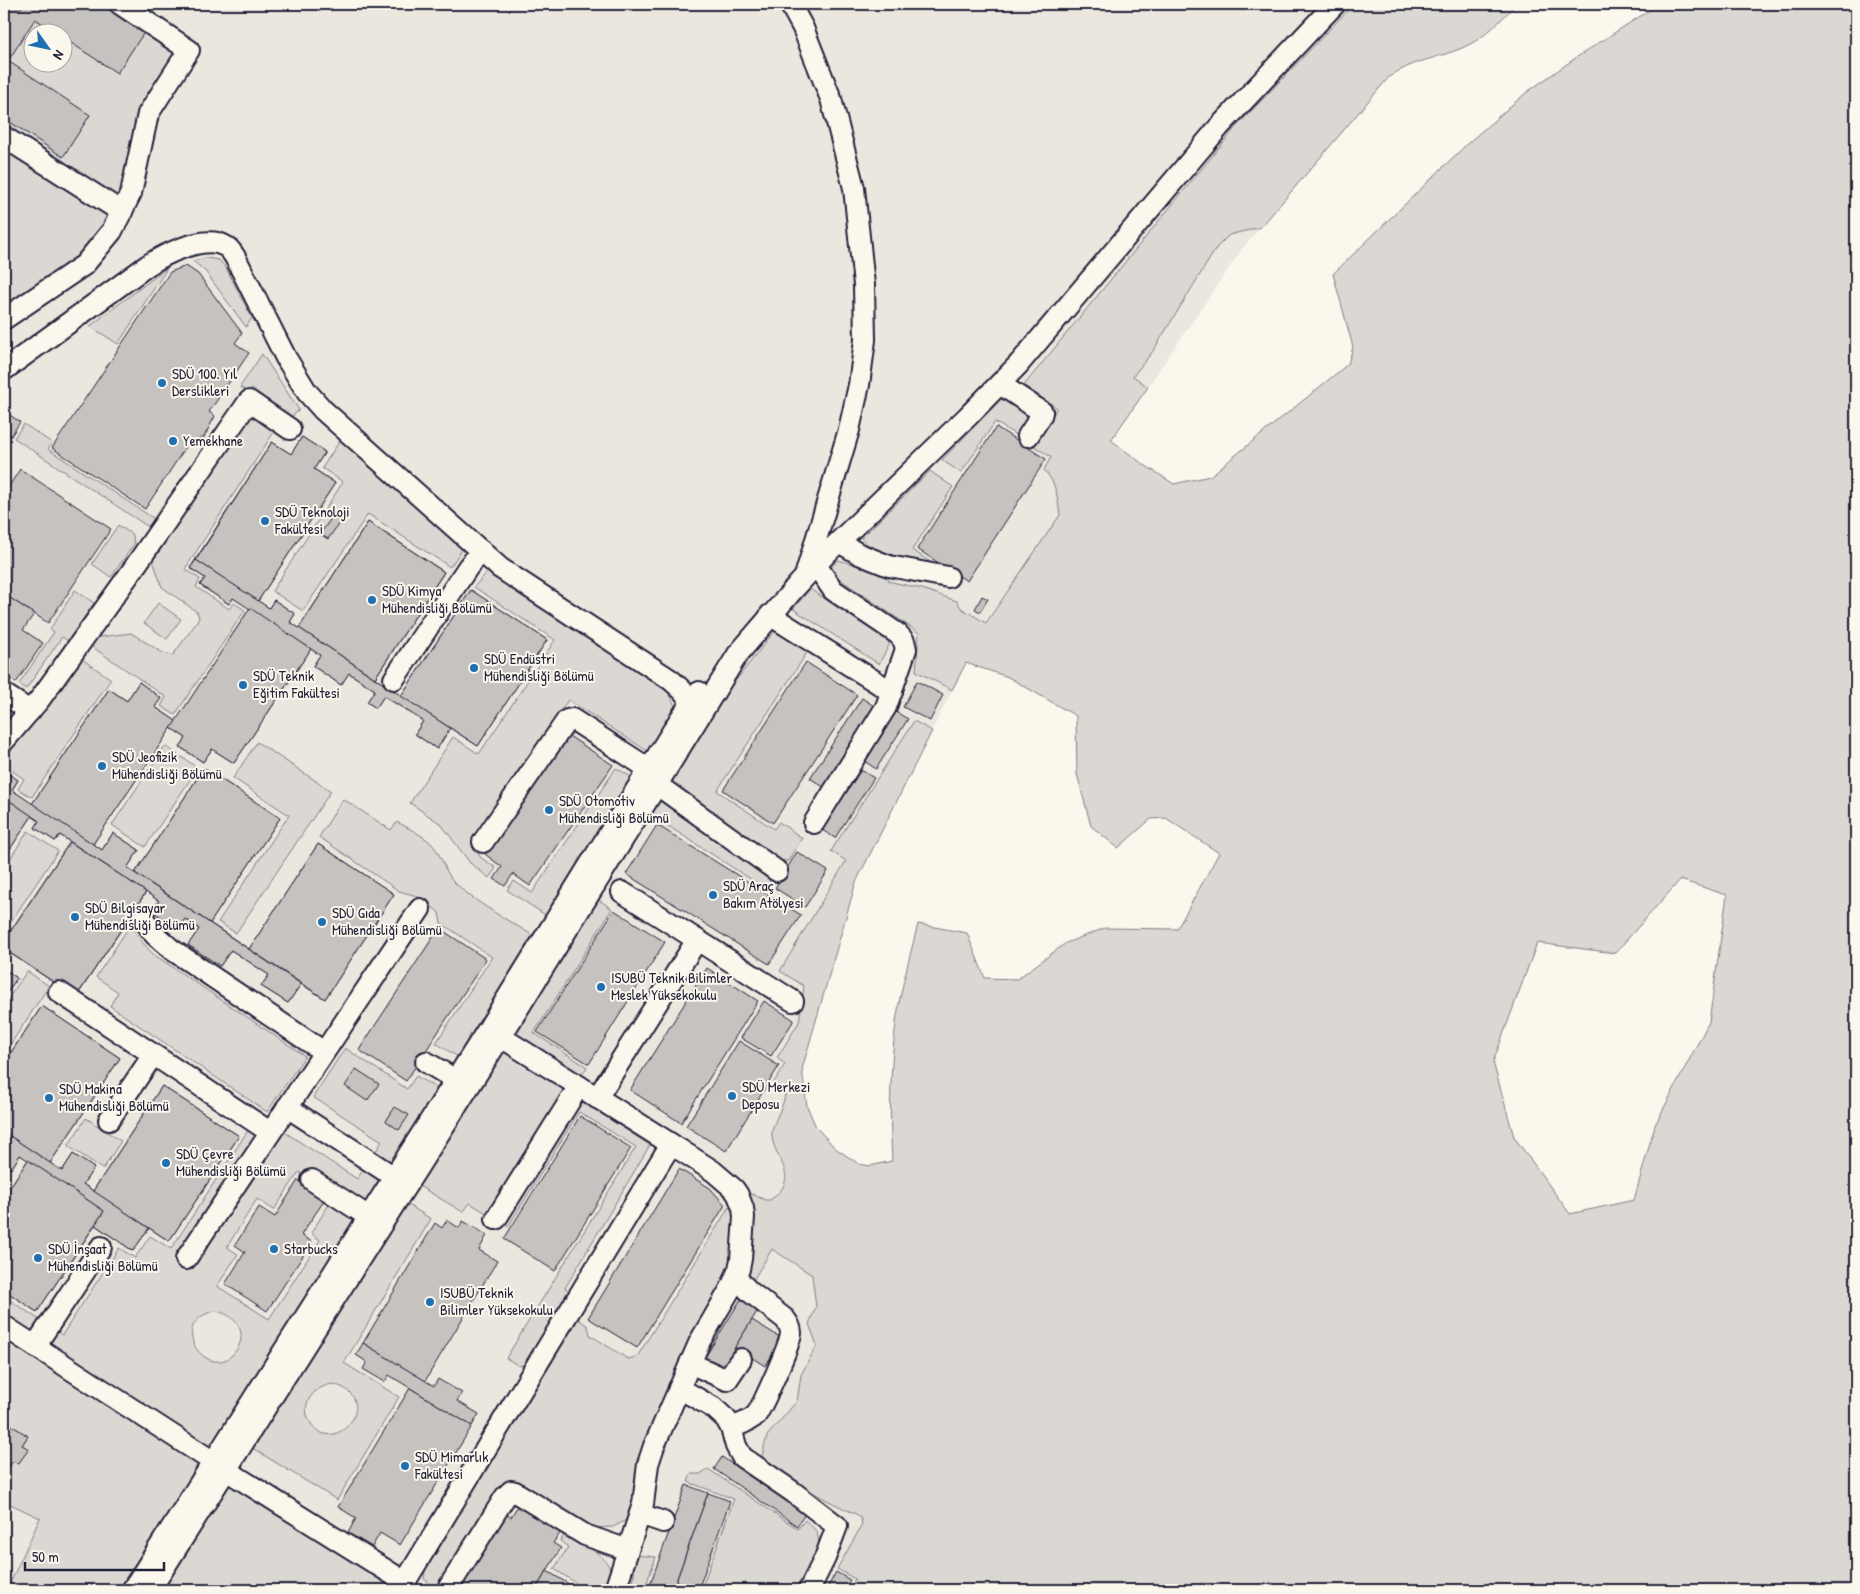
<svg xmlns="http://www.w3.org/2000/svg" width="1860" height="1594" viewBox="0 0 1860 1594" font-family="'Patrick Hand',sans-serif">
	<rect width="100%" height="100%" fill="#fbf7ec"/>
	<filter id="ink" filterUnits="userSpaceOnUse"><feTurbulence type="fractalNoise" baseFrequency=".02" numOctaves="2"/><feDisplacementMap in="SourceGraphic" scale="10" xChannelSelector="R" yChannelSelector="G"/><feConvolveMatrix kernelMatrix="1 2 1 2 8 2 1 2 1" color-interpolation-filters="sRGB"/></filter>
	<g filter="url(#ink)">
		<path fill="#ebe7df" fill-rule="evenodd" d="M4,4H1467L1425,35L1242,249L986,623L856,882L802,1069L830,1293L1043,1590H4ZM32,32H62V62H32Z"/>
		<g fill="#dbd8d3" stroke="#7e7d87" fill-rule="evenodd">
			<path d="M4,4H120L189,50L148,114L112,231L4,319ZM32,32H62V62H32Z"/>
			<path d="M1354,4H1516C1500,21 1484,39 1462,48C1436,59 1413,60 1389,77L1261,227L1229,235L1217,247L1153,351L1133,376L1148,387L1111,440L1143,464L1174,484L1210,476L1348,364L1353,347L1333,274L1468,143L1527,92L1577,57L1659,4H1856V1590H849L855,1579L837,1569L862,1525L861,1519L858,1515C824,1500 793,1482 763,1460L762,1455L767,1436L797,1401L801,1375L817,1345L809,1324L816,1307L812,1275L772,1249L752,1282L746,1270L748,1198L752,1194L765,1200H770C805,1176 770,1157 772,1132C774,1119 784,1107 785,1094L783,1090L773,1084L785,1064L777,1058L799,1022L804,986L780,971L846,861L831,851L914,721L932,731L856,882L802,1069L807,1106L816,1127L835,1148L859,1164L870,1166L892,1161C889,1107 890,1051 900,998C905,973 912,948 918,924L967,933L985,978L1017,979L1066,943L1105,928L1177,929L1219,853L1166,818L1151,819L1118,848L1091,826L1077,774L1076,716L1008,677L966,663L952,690L916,671L919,633L828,571L838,560L889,573L888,581L922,589L957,601L961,608L986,623L1060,515C1057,496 1057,484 1044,470L1051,457L1034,446L1057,408L1026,387L1025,384L1236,127ZM1680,880L1727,895L1709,1022L1655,1125L1634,1200L1570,1214L1514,1137L1493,1062L1537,943L1615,953Z"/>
			<path d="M206,258L219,260L226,268L252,318L246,327L205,271L193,261Z"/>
			<path d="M168,267L118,344L90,326Z"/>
			<path d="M262,354L299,410L289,419L240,387Z"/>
			<path d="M1006,394L1035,414L1019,437L995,422L961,473L942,460Z"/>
			<path d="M250,411L276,429L185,569L200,579L196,587L229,609L234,603L245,610L175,715L161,706L166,697L88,644L92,638L131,633L163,653L173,655L197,622L199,617L197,612L162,587L151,555Z"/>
			<path d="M24,424L52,443L48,449L159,522L153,530L14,438Z"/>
			<path d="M341,439L463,548L450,567L368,514L303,611L272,591L343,482L322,468Z"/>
			<path d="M930,471L953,487L912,550L932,563L928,567L875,551L861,538Z"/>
			<path d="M118,525L133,535L134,544L111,577L92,564Z"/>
			<path d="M489,570L501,580L659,684L669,692L676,709L649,752L568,700L474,844L480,857L496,868L489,878L470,863L441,824L410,803L453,737L479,754L555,640L474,587Z"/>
			<path d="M810,589L888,641L889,645L879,664L793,609Z"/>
			<path d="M75,590L94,603L68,641L62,637L26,689L19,684L54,632L50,629Z"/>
			<path d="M158,603L181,619L167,639L144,623Z"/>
			<path d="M777,628L810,648L717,791L774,829L779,822L802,838L788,861L777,860L670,784L730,688Z"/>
			<path d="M79,657L111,679L32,797L18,789L24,779L4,765V755L28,721Z"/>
			<path d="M257,742L331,791L236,933L218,922L289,815L233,778Z"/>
			<path d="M165,746L198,768L145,847L112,825Z"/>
			<path d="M616,768L633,778L547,916L507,890L514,881L532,893Z"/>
			<path d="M662,798L766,874L772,886L769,891L651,815Z"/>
			<path d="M343,799L391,830L397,822C408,828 429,838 435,848C443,859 445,872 454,882C474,902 509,921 534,936L458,1057L436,1043L492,957L441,923L439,913L436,910L417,896L399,891L319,837Z"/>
			<path d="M28,831L58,851L4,932V868Z"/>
			<path d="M599,900L612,909L534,1033L587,1067L582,1075L516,1033Z"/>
			<path d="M131,924L142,942L153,954L305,1056L267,1112L110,1006L118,992L96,977Z"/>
			<path d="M27,971L49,986L4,1054V1005Z"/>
			<path d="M345,1048L407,1089L416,1076L438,1089L391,1164L374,1154L382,1141L313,1097Z"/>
			<path d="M504,1052L568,1092L491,1216L470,1203L463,1212L419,1186Z"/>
			<path d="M578,1099L650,1145L565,1288L569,1291L525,1364L519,1366L506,1358L636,1147L579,1112L508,1227L501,1222Z"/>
			<path d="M86,1118L121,1141L103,1169L68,1146Z"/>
			<path d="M249,1129L283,1131L357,1179L364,1169L381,1179L210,1449L4,1314V1296L62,1335L119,1248L135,1258L150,1236L171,1249ZM299,1172L335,1195L311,1233L320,1240L269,1319L217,1286L238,1254L227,1247L257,1199L274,1210ZM215,1311C233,1313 249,1331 237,1349C212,1388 162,1323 215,1311Z"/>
			<path d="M407,1204L431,1219L344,1363L399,1397L337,1500L252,1448ZM333,1384C386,1398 333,1461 310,1422C299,1403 315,1386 333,1384Z"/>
			<path d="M729,1207L733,1212L735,1219V1251L721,1289L690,1338L675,1371L646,1444L638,1492L628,1519L613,1527L589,1528L521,1489L438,1589L424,1579L425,1571L578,1319L588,1326L590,1335L628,1359L637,1357Z"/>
			<path d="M4,1337L200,1464L122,1590H7L40,1518L4,1501V1467L7,1469L13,1461L18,1464L28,1449L22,1445L28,1436L5,1421L4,1423Z"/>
			<path d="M708,1469L798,1529L805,1520C808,1523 813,1527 816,1531C825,1547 807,1575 800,1590H701L734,1499L688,1482L691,1474H700Z"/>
			<path d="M229,1484L383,1580L386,1590H162Z"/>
			<path d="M565,1534C577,1542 609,1555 610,1571C610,1577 607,1584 605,1590H587L554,1569L568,1547L560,1541Z"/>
			<path d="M635,1555L656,1557L644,1590H633Z"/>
		</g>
		<g fill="#c6c2c0" stroke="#22223b">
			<path d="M4,4H12L20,9L24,4H103L145,31L117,73L62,37V32H56L35,19L8,61L90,115L63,157L4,118Z"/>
			<path d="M186,266L198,274L242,333L235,343L249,353L209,412L215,416L203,439L201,437L195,446L189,442L145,509L52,448L170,272Z"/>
			<path d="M4,411L20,422L11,436L4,431Z"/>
			<path d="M996,427L1046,459L967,581L917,549Z"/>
			<path d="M302,437L325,452L314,469L335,483L258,601L269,608L274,600L295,614L290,622L299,628L368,522L444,572L375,678L401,696L471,590L547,640L478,746L450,728L437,749L415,734L423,721L384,696L376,708L367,702L375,690L349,673L341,685L313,666L320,655L311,649L234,763L212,749L203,762L180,747L186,738L171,728L93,844L102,850L113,833L139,850L127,868L135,873L204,768L280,818L210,923L249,949L318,844L394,894L325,999L301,984L288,1003L261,986L269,975L231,950L220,966L188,945L199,929L185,919L178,928L152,911L159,901L146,892L76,997L4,949V941L70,842L60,835L55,841L35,828L39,821L32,816L4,858V771L18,780L12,790L32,804L109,689L127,701L139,682L161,698L155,707L176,721L250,608L233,598L229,604L200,585L205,578L190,568L272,442L291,454Z"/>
			<path d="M302,437L325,452L314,469L335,483L258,601L196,560L272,442L291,454Z"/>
			<path d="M20,469L111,529L48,623L4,594V494Z"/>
			<path d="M332,517L340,522L328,539L320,534Z"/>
			<path d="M368,522L444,572L375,678L299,628Z"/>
			<path d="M368,522L444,572L375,678L299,628Z"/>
			<path d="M196,560L269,608L274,600L295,614L290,622L450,728L437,749L415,734L423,721L384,696L376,708L367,702L375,690L349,673L341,685L313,666L320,655L233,598L229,604L200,585L205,578L190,568Z"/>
			<path d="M471,590L547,640L478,746L401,696Z"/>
			<path d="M4,594L34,614L23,630L43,643L16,683L4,675Z"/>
			<path d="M982,596L988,599L980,612L975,609Z"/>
			<path d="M250,608L311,649L234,763L212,749L203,762L180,747L186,738L171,728Z"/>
			<path d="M806,662L857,695L773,823L723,790Z"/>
			<path d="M917,681L943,695L930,721L903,707Z"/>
			<path d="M139,682L161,698L155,707L176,721L93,844L32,804L109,689L127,701Z"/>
			<path d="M862,698L877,708L825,788L810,778Z"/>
			<path d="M894,711L908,719L876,769L863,760Z"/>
			<path d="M566,734L613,765L530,886L513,874L505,886L494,879L502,867L485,854Z"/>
			<path d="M204,768L280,818L210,923L135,873Z"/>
			<path d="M861,770L874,778L835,838L822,830Z"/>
			<path d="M4,771L18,780L12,790L102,850L113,833L139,850L127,868L301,984L288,1003L261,986L269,975L231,950L220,966L188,945L199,929L185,919L178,928L152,911L159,901L60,835L55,841L35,828L39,821L4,797Z"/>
			<path d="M4,797L32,816L4,858Z"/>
			<path d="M657,825L801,915L769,964L626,874Z"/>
			<path d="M70,842L146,892L76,997L4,949V941Z"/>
			<path d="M70,842L146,892L76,997L4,949V941Z"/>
			<path d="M70,842L146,892L76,997L4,949V941Z"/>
			<path d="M318,844L394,894L325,999L249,949Z"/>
			<path d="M797,852L828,871L805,907L775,888Z"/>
			<path d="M614,910L665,942L589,1064L537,1032Z"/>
			<path d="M439,928L486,959L406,1081L359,1050Z"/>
			<path d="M707,968L758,1001L681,1123L630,1090Z"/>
			<path d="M4,969L17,978L4,997Z"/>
			<path d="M4,969L17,978L4,997Z"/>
			<path d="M764,1001L794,1020L771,1056L741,1038Z"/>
			<path d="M42,1006L120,1058L50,1163L62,1171L73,1154L94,1168L83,1184L93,1191L162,1086L239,1136L169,1241L149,1228L133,1251L95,1225L37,1312L4,1290V1196L28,1160L20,1155L11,1169L4,1164V1063Z"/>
			<path d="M42,1006L120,1058L50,1163L4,1132V1063Z"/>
			<path d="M739,1041L779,1066L726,1151L686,1126Z"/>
			<path d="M356,1069L379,1084L367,1101L345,1086Z"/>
			<path d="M162,1086L239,1136L169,1241L93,1191Z"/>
			<path d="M395,1107L409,1115L399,1130L386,1121Z"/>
			<path d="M580,1116L631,1148L555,1271L504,1239Z"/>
			<path d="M4,1132L62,1171L73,1154L94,1168L83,1184L149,1228L133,1251L95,1225L104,1211L20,1155L11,1169L4,1164Z"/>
			<path d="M28,1160L104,1211L37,1312L4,1290V1196Z"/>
			<path d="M679,1169L710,1188L725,1205L637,1348L588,1318Z"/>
			<path d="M298,1180L326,1198L301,1235L312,1242L267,1311L225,1284L245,1252L235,1245L259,1207L275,1217Z"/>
			<path d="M447,1220L459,1228L463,1221L487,1235L479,1250L497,1261L425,1381L363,1343L435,1223L442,1228Z"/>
			<path d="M741,1299L758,1310L721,1370L704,1359Z"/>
			<path d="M752,1320L783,1339L765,1366L735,1347Z"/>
			<path d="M363,1343L434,1386L438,1379L462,1393L457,1401L479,1414L472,1426L389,1375L385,1382L363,1369L367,1362L356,1355Z"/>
			<path d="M410,1388L472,1426L400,1545L380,1533L372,1547L348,1533L356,1518L338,1507Z"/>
			<path d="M5,1421L28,1436L22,1445L29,1449L18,1464L13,1461L7,1470L4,1467V1423Z"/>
			<path d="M722,1457L805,1514L797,1526L714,1469Z"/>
			<path d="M686,1485L708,1493L673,1590H648Z"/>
			<path d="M708,1493L730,1501L698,1590H673Z"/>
			<path d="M518,1505L561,1532L553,1543L561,1548L535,1590H457L505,1514L511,1517Z"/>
			<path d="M547,1571L579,1590H535Z"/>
			<path d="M836,1572L850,1580L844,1590H826Z"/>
		</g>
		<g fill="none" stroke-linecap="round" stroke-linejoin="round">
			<defs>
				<g id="minor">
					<path d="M790,4L803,28L831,99L854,188L864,285L865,340L859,385L849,430L806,573"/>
					<path d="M4,137L122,212"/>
					<path d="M4,319L84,265L112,231L131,193L148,114L189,50L120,4"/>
					<path d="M4,370L148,265C165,254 205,234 225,246C230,248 232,253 235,257L286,358L307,392L323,410L500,568L671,680L683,691L699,712"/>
					<path d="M1000,384L1042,412L1041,416L1028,436"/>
					<path d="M839,542L859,554L889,566L948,577"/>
					<path d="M770,615L892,692"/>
					<path d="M394,679L468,567L482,551"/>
					<path d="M4,694L30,711"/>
					<path d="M4,741L40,699L129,575L249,401L290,429"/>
					<path d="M656,784L777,871"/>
					<path d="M814,823L886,707L906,649L904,641L898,634L833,590L816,565"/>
					<path d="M483,842L567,720L572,719L575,721L649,769"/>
					<path d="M622,892L793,1001"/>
					<path d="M143,918L155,935L171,949L324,1052"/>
					<path d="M59,992L270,1132"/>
					<path d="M426,1062L456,1080"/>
					<path d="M597,1098L697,940"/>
					<path d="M287,1107L405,1184"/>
					<path d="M109,1120L153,1055"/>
					<path d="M312,1180L369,1217"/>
					<path d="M496,1219L579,1086"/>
					<path d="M186,1259L420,909"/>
					<path d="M4,1326L226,1470L405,1582V1590"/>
					<path d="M35,1346L101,1247"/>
					<path d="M690,1363L727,1380L741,1359"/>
					<path d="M679,1388L714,1408L726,1419L731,1428L736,1446L742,1457L793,1492L837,1526L825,1558L809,1590"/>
					<path d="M731,1428C740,1424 749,1422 756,1415C761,1409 792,1341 791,1333C791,1327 788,1323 785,1319L750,1292L736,1278"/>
					<path d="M640,1514L663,1522"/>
					<path d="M405,1582L671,1144L490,1030"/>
					<path d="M132,1590L488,1029L680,719L699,692"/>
					<path d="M150,1590L508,1025L738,654L793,590L827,553L968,416L1018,365L1219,127L1335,4"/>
					<path d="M447,1590L505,1497L511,1491L515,1492L585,1535L628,1550"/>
					<path d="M615,1590L643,1504L648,1464L654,1446L700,1341L731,1288L739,1269L741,1259L744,1217L743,1208L738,1195L734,1189L713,1171L671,1144"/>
				</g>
			</defs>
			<use href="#minor" stroke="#22223b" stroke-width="24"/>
			<use href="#minor" stroke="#fbf7ec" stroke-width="20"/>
		</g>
	</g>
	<g fill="#1f6fb2" stroke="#fbf7ec" stroke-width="2">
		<circle cx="162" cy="383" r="5"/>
		<circle cx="173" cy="441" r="5"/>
		<circle cx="265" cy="521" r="5"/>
		<circle cx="372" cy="600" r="5"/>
		<circle cx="474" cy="668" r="5"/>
		<circle cx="243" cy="685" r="5"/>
		<circle cx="102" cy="766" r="5"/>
		<circle cx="549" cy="810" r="5"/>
		<circle cx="713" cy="895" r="5"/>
		<circle cx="75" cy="917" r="5"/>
		<circle cx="322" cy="922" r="5"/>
		<circle cx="601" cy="987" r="5"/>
		<circle cx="732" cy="1096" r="5"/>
		<circle cx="49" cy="1098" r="5"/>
		<circle cx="166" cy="1163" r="5"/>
		<circle cx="274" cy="1249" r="5"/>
		<circle cx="38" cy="1258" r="5"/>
		<circle cx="430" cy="1302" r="5"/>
		<circle cx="405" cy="1466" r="5"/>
	</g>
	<g text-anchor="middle" stroke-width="4" stroke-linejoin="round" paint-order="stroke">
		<g font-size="15" fill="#22223b" stroke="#fbf7ec" text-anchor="start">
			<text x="172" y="379">SDÜ 100. Yıl<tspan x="172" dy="17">Derslikleri</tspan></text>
			<text x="183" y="446">Yemekhane</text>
			<text x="275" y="517">SDÜ Teknoloji<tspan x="275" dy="17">Fakültesi</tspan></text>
			<text x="382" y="596">SDÜ Kimya<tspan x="382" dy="17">Mühendisliği Bölümü</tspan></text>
			<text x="484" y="664">SDÜ Endüstri<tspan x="484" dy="17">Mühendisliği Bölümü</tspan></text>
			<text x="253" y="681">SDÜ Teknik<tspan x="253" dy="17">Eğitim Fakültesi</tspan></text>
			<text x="112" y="762">SDÜ Jeofizik<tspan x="112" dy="17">Mühendisliği Bölümü</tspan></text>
			<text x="559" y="806">SDÜ Otomotiv<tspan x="559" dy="17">Mühendisliği Bölümü</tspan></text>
			<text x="723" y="891">SDÜ Araç<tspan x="723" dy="17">Bakım Atölyesi</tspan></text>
			<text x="85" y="913">SDÜ Bilgisayar<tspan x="85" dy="17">Mühendisliği Bölümü</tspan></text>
			<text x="332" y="918">SDÜ Gıda<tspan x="332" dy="17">Mühendisliği Bölümü</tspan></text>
			<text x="611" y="983">ISUBÜ Teknik Bilimler<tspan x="611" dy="17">Meslek Yüksekokulu</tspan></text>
			<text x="742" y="1092">SDÜ Merkezi<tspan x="742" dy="17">Deposu</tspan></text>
			<text x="59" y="1094">SDÜ Makina<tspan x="59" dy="17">Mühendisliği Bölümü</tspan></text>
			<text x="176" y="1159">SDÜ Çevre<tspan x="176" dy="17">Mühendisliği Bölümü</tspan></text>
			<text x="48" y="1254">SDÜ İnşaat<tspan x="48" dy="17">Mühendisliği Bölümü</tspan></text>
			<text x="284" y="1254">Starbucks</text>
			<text x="440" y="1298">ISUBÜ Teknik<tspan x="440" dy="17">Bilimler Yüksekokulu</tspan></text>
			<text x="415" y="1462">SDÜ Mimarlık<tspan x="415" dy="17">Fakültesi</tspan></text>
		</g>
	</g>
	<rect width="1860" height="1594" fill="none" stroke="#fbf7ec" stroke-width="20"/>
	<rect x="10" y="10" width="1840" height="1574" fill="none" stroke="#22223b" stroke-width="2" filter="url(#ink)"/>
	<g transform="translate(48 48) rotate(123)"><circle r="24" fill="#fbf7ec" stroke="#a4a2a5"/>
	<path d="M0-4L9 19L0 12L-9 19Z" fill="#1f6fb2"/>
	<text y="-8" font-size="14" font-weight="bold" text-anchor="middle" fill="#22223b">N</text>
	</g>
	<path d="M25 1562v8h139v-8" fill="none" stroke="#22223b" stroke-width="2.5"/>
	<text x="32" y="1562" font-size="15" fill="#22223b" stroke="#fbf7ec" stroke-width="4" paint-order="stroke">50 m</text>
</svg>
